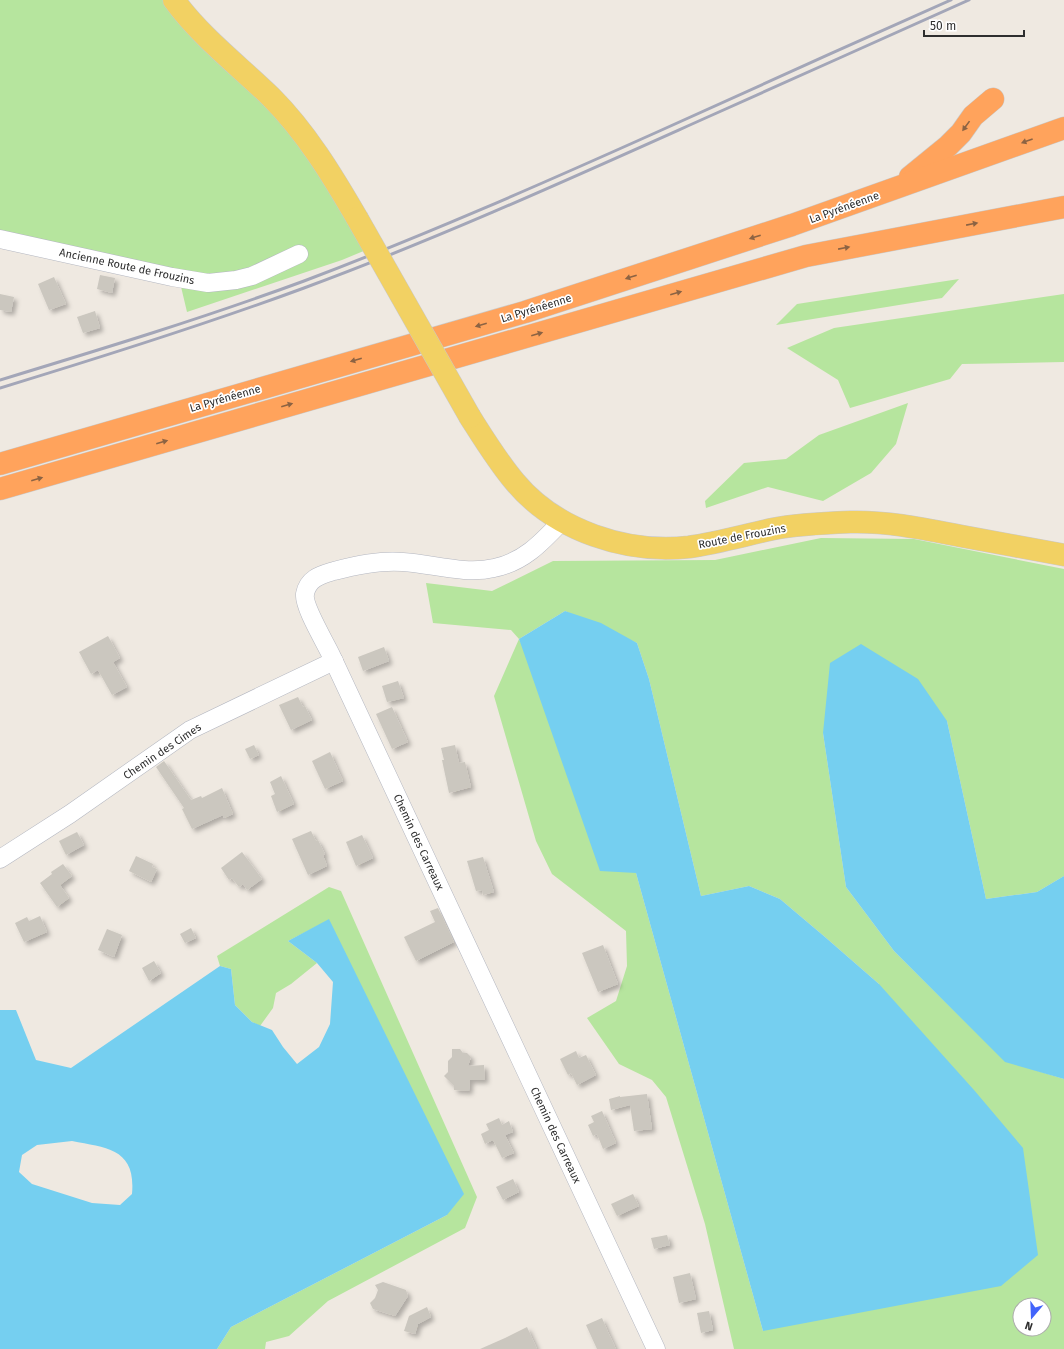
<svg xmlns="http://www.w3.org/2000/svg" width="1064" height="1349" viewBox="0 0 1064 1349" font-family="'Fira Sans',sans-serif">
	<defs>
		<filter id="shadow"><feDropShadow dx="3.5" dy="3.5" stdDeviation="2" flood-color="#0004"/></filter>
	</defs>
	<rect width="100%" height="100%" fill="#efe9e1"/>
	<g fill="#b6e59e" fill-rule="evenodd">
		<path d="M0,0H165L273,111L307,151L366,250L342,260L187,312L178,274L0,234Z"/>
		<path d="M959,279L942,298L776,325L797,304Z"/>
		<path d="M1064,294V362L962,364L950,379L850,408L838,380L787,348L834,328Z"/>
		<path d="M908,403L896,444L871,473L823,501L768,487L706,508L705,501L744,463L786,459L819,435Z"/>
		<path d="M821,538L914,539L1064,569V876L1037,892L986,899L947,721L823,733L846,887L894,951L1005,1061L1064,1079V1349H734L705,1224L666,1097L652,1080L619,1064L587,1018L616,1001L627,966L626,931L552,874L536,841L494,696L519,639L511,630L433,623L426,583L492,591L553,561L715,560ZM565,611L637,643L649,679L701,896L749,886L780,899L825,937L879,984L763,1331L636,873L519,639ZM1020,1305H1044V1329H1020Z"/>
		<path d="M329,887L341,891L477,1197L465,1228L328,1301L289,1336L266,1342L265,1349H217L231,1327L447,1215L329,920L288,941L317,963L291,984L276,993L273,1008L260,1026L252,1022L235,1005L231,969L220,966L217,956Z"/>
	</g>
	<g fill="#75cff0" fill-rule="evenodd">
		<path d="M565,611L601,623L637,643L649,679L701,896L749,886L780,899L825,937L879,984L974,1090L1023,1148L1038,1255L1001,1286L763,1331L636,873L600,871L519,639Z"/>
		<path d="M861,644L918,679L947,721L986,899L1037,892L1064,876V1079L1005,1062L894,951L846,887L823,733L830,663Z"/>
		<path d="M329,919L464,1194L447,1215L231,1327L217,1349H0V1010H16L36,1060L71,1068L220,966L231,969L235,1005L252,1022L272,1030L283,1047L297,1064L319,1047L330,1024L333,982L317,963L288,941ZM72,1141C108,1148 136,1149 132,1194L120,1205L92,1203L32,1184L19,1172L22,1155L37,1145Z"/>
	</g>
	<g fill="#cbc7bf" filter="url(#shadow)">
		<path d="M100,275L115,278L112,293L97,289Z"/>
		<path d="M54,277L66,304L49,310L38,284Z"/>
		<path d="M0,294L14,297L11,312L0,310Z"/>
		<path d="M95,311L100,328L83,333L77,317Z"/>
		<path d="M108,636L120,658L113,662L127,687L112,695L98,670L91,674L79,652Z"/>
		<path d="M384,647L389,661L363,671L358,657Z"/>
		<path d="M398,681L404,698L387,702L382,686Z"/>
		<path d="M298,697L303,707L305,706L312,720L291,730L279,705Z"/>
		<path d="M392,707L408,742L392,749L376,714Z"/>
		<path d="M254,745L259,755L250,759L245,749Z"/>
		<path d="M455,745L459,763L465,762L471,787L449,793L442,760H444L441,748Z"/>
		<path d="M330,752L343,781L325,789L312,761Z"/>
		<path d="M164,761L191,800L201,796L202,798L222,788L233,814L224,818L223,815L192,829L182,809L184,808L156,767Z"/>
		<path d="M281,776L294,804L277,812L271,796L275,794L270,782Z"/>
		<path d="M311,831L316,841L318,840L325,854L323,855L327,866L308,875L292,839Z"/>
		<path d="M77,832L84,845L66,855L59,841Z"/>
		<path d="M362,835L373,858L356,866L346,842Z"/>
		<path d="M242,852L262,879L247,890L243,884L239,887L232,878L229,880L221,868Z"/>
		<path d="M136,856L153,864L152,867L157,869L151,882L129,871Z"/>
		<path d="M483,857L494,892L483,895L482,890L476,891L467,861Z"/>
		<path d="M63,864L72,876L60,885L69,898L57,907L40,883L52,874L51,872Z"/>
		<path d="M438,908L454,942L416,961L404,937L435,922L430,911Z"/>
		<path d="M40,916L47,932L24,942L15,923L27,917L29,921Z"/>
		<path d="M191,928L196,938L185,943L180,934Z"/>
		<path d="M107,929L122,935L114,957L98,950Z"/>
		<path d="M603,945L618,984L598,992L582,953Z"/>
		<path d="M154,961L161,973L149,981L142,968Z"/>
		<path d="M452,1049H460L463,1053H467L471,1057L468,1066L484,1065L485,1080H470L469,1091L454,1090V1086L444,1076L448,1072V1061L452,1057Z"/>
		<path d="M576,1051L579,1058L586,1055L596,1075L577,1085L571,1073L568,1075L560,1059Z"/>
		<path d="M647,1094L652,1129L634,1131L630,1105L611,1110L609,1099L620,1096V1097Z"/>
		<path d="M602,1111L616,1143L603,1149L597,1134L593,1136L588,1125L594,1122L591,1116Z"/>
		<path d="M499,1118L502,1125L509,1121L513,1132L505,1135L514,1153L502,1158L493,1140L485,1144L481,1134L489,1130L486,1124Z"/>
		<path d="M513,1179L519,1192L503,1200L496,1187Z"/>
		<path d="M633,1194L639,1206L617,1216L611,1204Z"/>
		<path d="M667,1235L670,1245L654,1249L651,1238Z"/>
		<path d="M690,1273L696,1299L679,1303L673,1277Z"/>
		<path d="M383,1282L406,1290L408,1296L395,1316L373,1309L370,1303L375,1298L378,1290L375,1285Z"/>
		<path d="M427,1307L431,1317L418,1324L415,1334L404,1331L409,1316Z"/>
		<path d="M709,1311L713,1330L701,1333L697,1313Z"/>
		<path d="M602,1318L608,1332L616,1349H597L586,1325Z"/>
		<path d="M527,1327L537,1349H480L505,1338Z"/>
	</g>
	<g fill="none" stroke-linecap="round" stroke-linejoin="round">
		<defs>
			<g id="minor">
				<path d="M0,239L172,277L208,283L236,280L252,276L299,254"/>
				<path d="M562,521C542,542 524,562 494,568C465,575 433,564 403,562C380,560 357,565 334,571C321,575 308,578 305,594C303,606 325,642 331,655L656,1349"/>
				<path d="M0,859L70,814L190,730L334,661"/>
			</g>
			<g id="major">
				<path d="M174,0C201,37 238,65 271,97C306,132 332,175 357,218"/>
				<path d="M470,417C484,439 498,462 515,482C556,531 627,554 689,547C717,543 745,535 773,529C798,524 825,523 851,522C888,521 925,529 961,536C995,542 1030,549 1064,555"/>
			</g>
			<g id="highway">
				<path d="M910,177L948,146L961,133L973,116L993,99"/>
				<path d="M0,464L525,312L792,225L1064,128"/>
				<path d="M0,489L806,256L1064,207"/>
			</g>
		</defs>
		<use href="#minor" stroke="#b4b7c1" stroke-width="19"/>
		<use href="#major" stroke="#c9c9c9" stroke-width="23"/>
		<use href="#highway" stroke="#c9c9c9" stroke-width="23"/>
		<use href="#minor" stroke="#fff" stroke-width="18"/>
		<use href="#major" stroke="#f2d163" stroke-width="22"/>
		<use href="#highway" stroke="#ffa35c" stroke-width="22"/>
		<g stroke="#a3a6b8" stroke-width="3">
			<path d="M0,380C102,349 204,318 304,281C423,236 539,185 655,133C754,88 852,44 951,0"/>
			<path d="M0,388C102,357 204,325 304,288C442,237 576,176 710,116C796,77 883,39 969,0"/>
		</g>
		<defs>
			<path id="major-bridge" d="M357,218L470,417"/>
		</defs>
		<use href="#major-bridge" stroke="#c9c9c9" stroke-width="23" stroke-linecap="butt"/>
		<use href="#major-bridge" stroke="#f2d163" stroke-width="22"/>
	</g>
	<defs><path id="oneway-solid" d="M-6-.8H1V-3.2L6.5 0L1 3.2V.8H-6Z"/></defs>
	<g fill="#8c6343">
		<use href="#oneway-solid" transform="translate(966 126) rotate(126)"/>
		<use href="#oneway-solid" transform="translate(1027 141) rotate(160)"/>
		<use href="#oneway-solid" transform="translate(972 224) rotate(-11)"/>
		<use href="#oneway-solid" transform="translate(755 237) rotate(162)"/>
		<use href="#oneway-solid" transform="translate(844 248) rotate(-11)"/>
		<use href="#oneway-solid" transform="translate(631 277) rotate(162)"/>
		<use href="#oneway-solid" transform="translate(676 293) rotate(-16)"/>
		<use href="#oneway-solid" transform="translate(481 325) rotate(164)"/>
		<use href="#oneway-solid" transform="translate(537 334) rotate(-16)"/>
		<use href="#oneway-solid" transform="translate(356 360) rotate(164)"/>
		<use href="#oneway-solid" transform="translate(287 405) rotate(-16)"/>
		<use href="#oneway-solid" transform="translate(162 442) rotate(-16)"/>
		<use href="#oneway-solid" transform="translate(37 479) rotate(-16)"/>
	</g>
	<g text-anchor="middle" stroke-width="3.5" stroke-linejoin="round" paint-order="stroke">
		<g font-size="11" fill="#2e2e2e" stroke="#fff">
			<text transform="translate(844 207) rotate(-20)" y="4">La Pyrénéenne</text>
			<text transform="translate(127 266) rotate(12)" y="4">Ancienne Route de Frouzins</text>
			<text transform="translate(536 308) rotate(-17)" y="4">La Pyrénéenne</text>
			<text transform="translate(225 398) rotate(-16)" y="4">La Pyrénéenne</text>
			<text transform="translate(742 536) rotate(-11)" y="4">Route de Frouzins</text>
			<text transform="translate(162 751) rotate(-34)" y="4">Chemin des Cimes</text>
			<text transform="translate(419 842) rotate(65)" y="4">Chemin des Carreaux</text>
			<text transform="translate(556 1135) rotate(65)" y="4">Chemin des Carreaux</text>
		</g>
	</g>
	<g transform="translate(1032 1317) rotate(199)"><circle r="19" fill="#ffffff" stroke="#ababab"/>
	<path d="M0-3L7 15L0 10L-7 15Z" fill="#4264fb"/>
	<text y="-6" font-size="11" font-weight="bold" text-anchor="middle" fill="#2e2e2e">N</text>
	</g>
	<path d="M924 30v6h100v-6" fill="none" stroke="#2e2e2e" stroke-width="2"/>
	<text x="930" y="30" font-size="12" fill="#2e2e2e" stroke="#ffffff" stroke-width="3" paint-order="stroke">50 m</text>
</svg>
